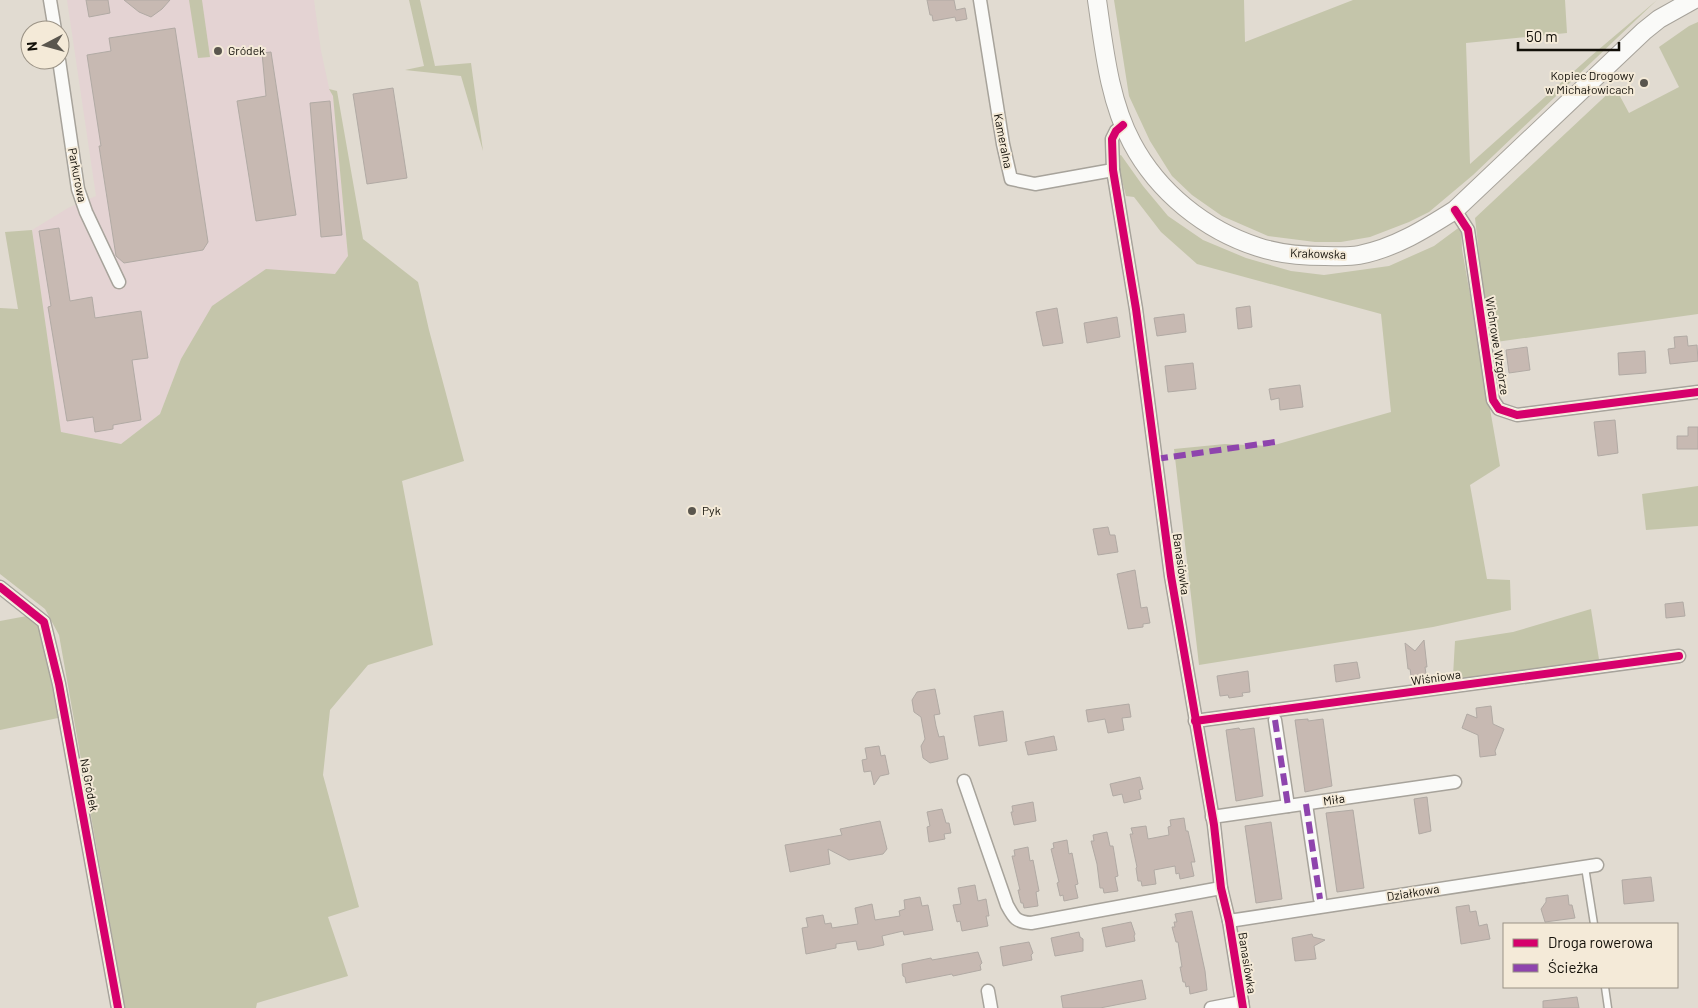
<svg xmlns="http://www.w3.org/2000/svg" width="1698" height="1008" viewBox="0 0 1698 1008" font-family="Barlow,sans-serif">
	<rect width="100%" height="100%" fill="#e1dbd1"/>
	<path fill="#e4d3d3" d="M67,0H314L321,51L329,88L333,96L348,256L335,274L304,273L181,359L160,414L121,444L61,432L32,230L68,208L96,196Z"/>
	<g fill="#c4c5aa">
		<path d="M189,0H202L210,57L198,58Z"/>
		<path d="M409,0H420L435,66L471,63L483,151L461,76L405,70L424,66Z"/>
		<path d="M1114,0H1244L1245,42L1353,0H1565L1567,33L1466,43L1470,164L1591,56L1657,0L1473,175L1429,212L1409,222L1370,237L1341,242H1315L1268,236L1222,216L1192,195L1172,176L1150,141L1129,96Z"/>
		<path d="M1698,22V314L1489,343L1475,218L1615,87L1629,113L1679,87L1659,47L1689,26Z"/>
		<path d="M329,89L337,91L363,239L418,282L429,330L464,461L402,481L433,645L368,665L330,710L323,775L359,907L328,917L348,976L257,1003L256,1008H125L59,635L45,609L0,574V308L18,309L5,232L32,230L61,432L121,444L160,414L181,359L212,306L266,269L335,274L348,256L333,96Z"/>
		<path d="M1121,155L1143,186L1168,216L1203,240L1246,258L1291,271L1324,275L1389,266L1434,246L1461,226L1462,249L1500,466L1470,485L1487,579L1510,580L1511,610L1433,627L1199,665L1174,449L1225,444L1271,446L1391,412L1381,314L1197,264L1161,232L1134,197L1126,196L1116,157Z"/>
		<path d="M1698,486V526L1646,530L1642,494Z"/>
		<path d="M1591,609L1601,672L1452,693L1455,641L1513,632Z"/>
		<path d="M32,615L43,635L58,718L0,730V621Z"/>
	</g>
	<g fill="#c7b9b2" stroke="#b1aaa4">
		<path d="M86,0H108L110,13L89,17Z"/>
		<path d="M124,0H170L162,9L151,17L139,12Z"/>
		<path d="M927,0H954L956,10L965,8L967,19L956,21L955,17L933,21L932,15H930Z"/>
		<path d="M175,28L208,242L203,250L124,263L116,256L99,146H101L87,55L111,51L109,38Z"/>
		<path d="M271,52L296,215L256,221L237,101L266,96L262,53Z"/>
		<path d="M393,88L407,178L367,184L353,94Z"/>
		<path d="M330,101L342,235L321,237L310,103Z"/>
		<path d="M59,228L70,301L92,297L95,318L141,311L148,358L132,360L141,420L113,425V429L95,432L93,417L67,421L48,307L51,306L39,231Z"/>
		<path d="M1250,306L1252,327L1238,329L1236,308Z"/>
		<path d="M1057,308L1063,343L1043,346L1036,312Z"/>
		<path d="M1184,314L1186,332L1157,336L1154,318Z"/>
		<path d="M1117,317L1120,337L1087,343L1084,323Z"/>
		<path d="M1687,336L1688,346L1697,345L1698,361L1670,364L1668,349L1675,348L1674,337Z"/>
		<path d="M1527,347L1530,370L1509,373L1506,350Z"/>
		<path d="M1645,351L1646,373L1619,375L1618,353Z"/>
		<path d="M1193,363L1196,389L1168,392L1165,366Z"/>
		<path d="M1300,385L1303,407L1280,410L1279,398L1271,400L1269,389Z"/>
		<path d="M1615,420L1618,453L1598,456L1594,422Z"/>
		<path d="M1688,427H1698V449H1677V436H1688Z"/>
		<path d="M1108,527L1110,535H1115L1118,552L1098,555L1093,529Z"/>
		<path d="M1135,570L1141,608L1147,607L1150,623L1143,624V627L1128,629L1117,574Z"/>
		<path d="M1683,602L1685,616L1666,618L1665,604Z"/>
		<path d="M1424,640L1427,667H1425L1426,674L1411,676L1410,669H1408L1405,643L1415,651Z"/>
		<path d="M1357,662L1360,678L1336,682L1334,665Z"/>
		<path d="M1248,671L1250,692L1242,693L1243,696L1229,698L1228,695L1220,696L1217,676Z"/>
		<path d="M935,689L940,714L934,715L936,726L939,737L944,736L948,759L930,763L923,758L921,746L925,739L921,717L914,712L912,700L917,692Z"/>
		<path d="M1129,704L1131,717L1122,718L1124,730L1108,733L1105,719L1088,722L1086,710Z"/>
		<path d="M1491,706L1493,724L1504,729L1495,751L1496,755L1480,757L1478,735L1462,728L1467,714L1477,718L1476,708Z"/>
		<path d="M1003,711L1007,741L979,746L974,716Z"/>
		<path d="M1308,719V721L1323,719L1332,786L1305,792L1295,720Z"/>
		<path d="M1239,728L1240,730L1254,728L1263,796L1236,801L1226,730Z"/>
		<path d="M1054,736L1057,750L1028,755L1025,742Z"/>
		<path d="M879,746L881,756L885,755L889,774L880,776L874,785L871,771L864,772L862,760L867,759L865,748Z"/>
		<path d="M1140,777L1143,789L1139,790L1141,799L1124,803L1122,794L1113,796L1110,784Z"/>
		<path d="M1427,797L1431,831L1419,834L1414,799Z"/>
		<path d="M1033,802L1036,821L1014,825L1011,812H1013L1012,806Z"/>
		<path d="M942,809L946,823H949L951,833L944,834L945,839L929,842L927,827L930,826L927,812Z"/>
		<path d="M1353,810L1364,888L1337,892L1326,813Z"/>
		<path d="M1184,818L1186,831H1188L1195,862H1191L1194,876L1180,879L1179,873L1176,874L1175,866L1154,870L1156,884L1142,886L1141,881H1138L1136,868L1137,867L1130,834H1133L1131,828L1146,826L1148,839L1169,835L1168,827L1171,826L1170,820Z"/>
		<path d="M880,821L887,849L883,854L849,860L828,849L830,864L790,872L785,845L842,835L840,829Z"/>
		<path d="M1271,822L1282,899L1256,903L1245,826Z"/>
		<path d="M1107,832L1110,846H1113L1118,876L1115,877L1118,891L1104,893L1103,888H1100L1097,864L1091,841H1094L1093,835Z"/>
		<path d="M1067,840L1069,854L1072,853L1078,884L1075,885L1078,898L1064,901L1063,895L1060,896L1057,883L1059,882L1051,849L1054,848L1053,843Z"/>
		<path d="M1028,847L1030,861L1033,860L1039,891L1036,892L1038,906L1024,908L1023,903H1021L1018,890H1020L1012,856H1015L1014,850Z"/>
		<path d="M1651,877L1654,901L1624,904L1622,880Z"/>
		<path d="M975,885L978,901L986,899L989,916H986L988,926L962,931L960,921L957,922L953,905L961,904L958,888Z"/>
		<path d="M1568,895L1569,905H1572L1575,918L1545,922L1541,909L1546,902V898Z"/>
		<path d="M920,897L922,906L928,905L933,930L904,935L903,931L882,936L884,945L871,948L858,950L856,941L836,944V948L806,954L802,928L808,927L806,918L823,915L825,924L831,923L832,928L858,924L855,908L872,904L875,920L900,916L899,911L905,909L904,900Z"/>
		<path d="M1469,905L1470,912L1476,911L1479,926L1487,924L1490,939L1461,944L1456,907Z"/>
		<path d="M1192,911L1205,971L1207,990L1190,994L1189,986L1186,987L1185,982H1183L1180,967H1182L1178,942H1176L1172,927H1175L1174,922H1177L1175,914Z"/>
		<path d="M1131,922L1135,934L1134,936L1135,941L1106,947L1102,928Z"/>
		<path d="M1079,932L1080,937L1083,939V951L1055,956L1051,938Z"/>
		<path d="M1312,934L1313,937L1325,940L1314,946L1316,959L1295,961L1292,938Z"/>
		<path d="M1029,942L1033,953L1031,955L1032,960L1003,966L1000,947Z"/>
		<path d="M978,952L982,963L980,965L981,970L953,976L952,974L906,983L905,977L903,976L902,964L931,958L932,960Z"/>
		<path d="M1142,980L1146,999L1100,1008H1063L1061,996Z"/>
		<path d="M1577,997L1579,1008H1543V1001Z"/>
	</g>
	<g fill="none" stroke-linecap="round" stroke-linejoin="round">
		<defs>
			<g id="lane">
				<path d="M1585,867L1594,924"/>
				<path d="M1605,987L1608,1008"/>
			</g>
			<g id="street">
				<path d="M50,0L55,30"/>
				<path d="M980,0L1003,144L1011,179L1035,184L1113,170"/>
				<path d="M59,60L78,189L86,212L119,282"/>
				<path d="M1123,125L1116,131L1112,139L1113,170L1136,309L1171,576L1214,825L1221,888L1229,921L1243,1008"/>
				<path d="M1455,210L1468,230L1493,400L1499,409L1517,415L1698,392"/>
				<path d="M0,587L44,622L59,684L118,1008"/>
				<path d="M1275,720L1288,806"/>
				<path d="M1195,721L1679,656"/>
				<path d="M964,781L1007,905C1014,918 1016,922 1031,923L1221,888"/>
				<path d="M1306,804L1320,899"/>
				<path d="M1212,817L1455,782"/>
				<path d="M1229,921L1597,865"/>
				<path d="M988,991L991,1008"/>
				<path d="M1211,1008L1242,1002"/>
			</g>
			<path id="secondary" d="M1097,0C1104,48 1109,100 1132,143C1158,192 1205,230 1258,247C1279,254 1303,256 1325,256C1337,256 1348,257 1359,255C1395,248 1425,229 1455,210L1644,31L1659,19L1693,0"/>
		</defs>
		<use href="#lane" stroke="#a7a39b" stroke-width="9"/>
		<use href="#street" stroke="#a7a39b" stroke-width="15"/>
		<use href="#secondary" stroke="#a7a39b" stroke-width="20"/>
		<use href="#lane" stroke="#fafaf8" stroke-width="6"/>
		<use href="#street" stroke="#fafaf8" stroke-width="12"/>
		<use href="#secondary" stroke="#fafaf8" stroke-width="18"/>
		<g stroke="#8e44ad" stroke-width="6" stroke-dasharray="12 6" stroke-linecap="butt">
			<path d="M1156,459L1275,442"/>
			<path d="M1275,720L1288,806"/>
			<path d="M1306,804L1320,899"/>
		</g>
		<defs>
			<g id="cycleway">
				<path d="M1123,125L1116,131L1112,139L1113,170L1136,309L1171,576L1214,825L1221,888L1229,921L1243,1008"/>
				<path d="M1455,210L1468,230L1493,400L1499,409L1517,415L1698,392"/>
				<path d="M0,587L44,622L59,684L118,1008"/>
				<path d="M1195,721L1679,656"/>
			</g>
		</defs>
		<use href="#cycleway" stroke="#f4ead8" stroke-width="11"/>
		<use href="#cycleway" stroke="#d6006c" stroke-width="8"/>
	</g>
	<g fill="#5a564e" stroke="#f4ead8" stroke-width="2">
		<circle cx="218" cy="51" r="5"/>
		<circle cx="1644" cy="83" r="5"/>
		<circle cx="692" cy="511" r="5"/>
	</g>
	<g text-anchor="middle" stroke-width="4" stroke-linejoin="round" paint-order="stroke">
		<g font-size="12" fill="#120f08" stroke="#f4ead8" text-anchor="start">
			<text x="228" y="55">Gródek</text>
			<text x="1634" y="80" text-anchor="end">Kopiec Drogowy<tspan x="1634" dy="14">w Michałowicach</tspan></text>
			<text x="702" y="515">Pyk</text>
		</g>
		<g font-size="12" fill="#120f08" stroke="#f4ead8">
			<text transform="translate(1003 141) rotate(79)" y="4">Kameralna</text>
			<text transform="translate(77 175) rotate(79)" y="4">Parkurowa</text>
			<text transform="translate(1318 254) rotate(2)" y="4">Krakowska</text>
			<text transform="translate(1497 346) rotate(81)" y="4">Wichrowe Wzgórze</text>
			<text transform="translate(1181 564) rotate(82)" y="4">Banasiówka</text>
			<text transform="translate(1436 678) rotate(-8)" y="4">Wiśniowa</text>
			<text transform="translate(89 785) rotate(79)" y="4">Na Gródek</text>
			<text transform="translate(1334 800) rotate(-8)" y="4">Miła</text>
			<text transform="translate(1413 893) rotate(-9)" y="4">Działkowa</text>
			<text transform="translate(1247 963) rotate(81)" y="4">Banasiówka</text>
		</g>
	</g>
	<rect x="1503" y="923" width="175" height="65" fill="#f4ead8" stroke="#9a9285"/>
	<rect x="1513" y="939" width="25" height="8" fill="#d6006c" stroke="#9a9285"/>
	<text x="1548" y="948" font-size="15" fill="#120f08">Droga rowerowa</text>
	<rect x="1513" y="964" width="25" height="8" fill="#8e44ad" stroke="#9a9285"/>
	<text x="1548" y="973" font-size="15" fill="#120f08">Ścieżka</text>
	<g transform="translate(45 45) rotate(264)"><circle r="24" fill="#f4ead8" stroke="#9a9285"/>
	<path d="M0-4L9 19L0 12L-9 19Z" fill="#5a564e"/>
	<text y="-8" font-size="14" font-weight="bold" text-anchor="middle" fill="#120f08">N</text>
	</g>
	<path d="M1518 42v8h101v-8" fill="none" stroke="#120f08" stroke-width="2.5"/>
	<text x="1526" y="42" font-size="15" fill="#120f08" stroke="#f4ead8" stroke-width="4" paint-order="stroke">50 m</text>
</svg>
